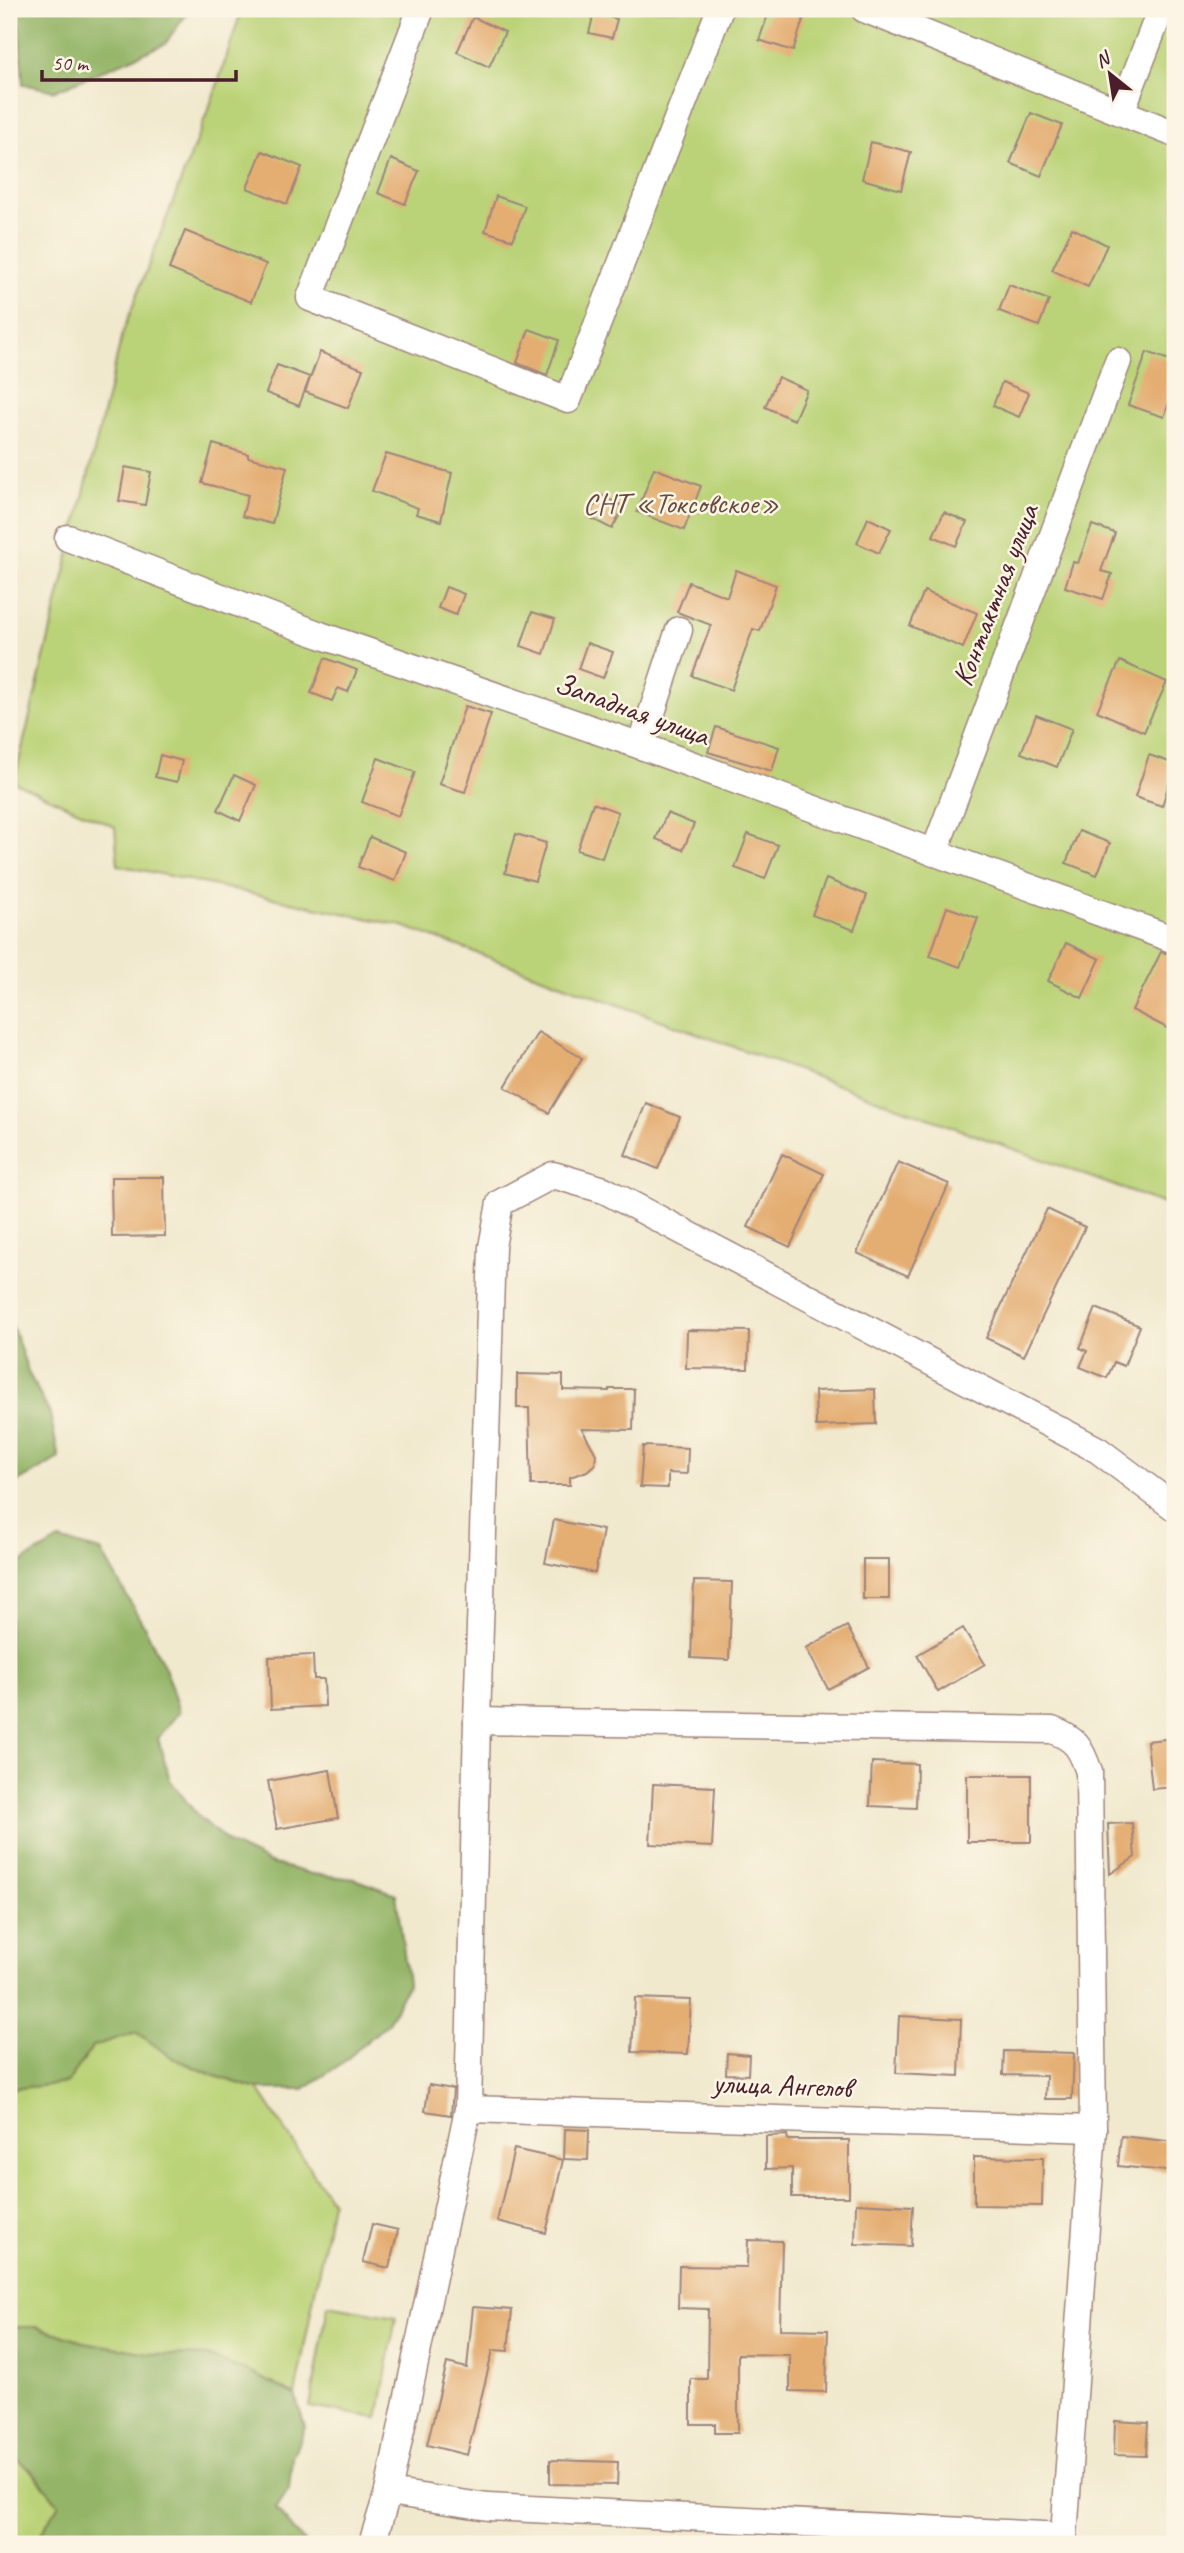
<svg xmlns="http://www.w3.org/2000/svg" width="1184" height="2553" viewBox="0 0 1184 2553" font-family="Caveat,sans-serif">
	<rect width="100%" height="100%" fill="#fcf5e5"/>
	<filter id="ink" filterUnits="userSpaceOnUse"><feTurbulence type="fractalNoise" baseFrequency=".0143" numOctaves="2"/><feDisplacementMap in="SourceGraphic" scale="14" xChannelSelector="R" yChannelSelector="G"/><feConvolveMatrix kernelMatrix="1 2 1 2 8 2 1 2 1" color-interpolation-filters="sRGB"/></filter>
	<filter id="wash" filterUnits="userSpaceOnUse"><feTurbulence type="fractalNoise" baseFrequency=".00686" numOctaves="4" result="noise"/><feDisplacementMap in="SourceGraphic" scale="28" xChannelSelector="R" yChannelSelector="G"/><feGaussianBlur stdDeviation="1.57" result="paint"/><feColorMatrix in="noise" values="0 0 0 0 0 0 0 0 0 0 0 0 0 0 0 0 0 1.4 0 .05"/><feComposite in="paint" operator="in"/></filter>
	<g filter="url(#wash)">
		<rect width="100%" height="100%" fill="#f1e9ce"/>
		<g fill="#bbd378" stroke="#827952" stroke-width="2">
			<path d="M242,9H1175V1208L403,926L118,865L115,827L14,782L123,332L215,92Z"/>
			<path d="M136,2032L173,2058L215,2076L258,2089L332,2202L295,2395L252,2373L207,2356L160,2355L83,2342L37,2327H9V2089L67,2083L93,2046Z"/>
			<path d="M328,2305L396,2317L378,2418L310,2407Z"/>
			<path d="M9,2455L30,2469L59,2504L35,2544H9Z"/>
		</g>
		<g fill="#94b568" stroke="#6f6a4a" stroke-width="2">
			<path d="M18,9H190L165,44L55,91L23,84Z"/>
			<path d="M9,1321L15,1333L29,1374L50,1414L59,1458L9,1487Z"/>
			<path d="M59,1540L101,1551L145,1628L165,1668L179,1712L158,1738L170,1780L198,1816L230,1844L270,1863L312,1874L355,1879L396,1894L408,1983L388,2023L341,2064L303,2089H258L215,2076L173,2058L136,2032L93,2046L67,2083L9,2089V1569Z"/>
			<path d="M9,2327H37L83,2342L160,2355L206,2356L252,2373L295,2395L305,2427L292,2457L289,2489L276,2509L304,2542L302,2544H35L59,2504L30,2469L9,2455Z"/>
		</g>
		<g id="blocks">
			<g fill="#e4ae73">
				<path d="M770,9L804,17L793,51L759,40Z"/>
				<path d="M594,13L617,19L612,38L589,33Z"/>
				<path d="M473,17L505,32L489,67L457,52Z"/>
				<path d="M1031,113L1062,125L1041,176L1010,163Z"/>
				<path d="M871,142L911,152L901,190L862,179Z"/>
				<path d="M262,151L302,167L287,204L247,188Z"/>
				<path d="M391,159L419,171L405,204L378,193Z"/>
				<path d="M496,196L525,206L513,240L485,231Z"/>
				<path d="M1072,228L1107,245L1088,287L1052,270Z"/>
				<path d="M185,231L266,264L251,302L169,269Z"/>
				<path d="M1009,285L1049,300L1039,326L999,311Z"/>
				<path d="M529,329L559,340L547,375L517,363Z"/>
				<path d="M320,352L363,369L348,408L305,392Z"/>
				<path d="M1147,352L1175,362V386L1164,417L1128,405Z"/>
				<path d="M277,365L310,377L299,406L266,393Z"/>
				<path d="M778,377L807,390L794,420L765,407Z"/>
				<path d="M1002,382L1029,393L1019,417L993,406Z"/>
				<path d="M213,444L248,454V457L287,467L272,524L242,516L248,495L202,483Z"/>
				<path d="M386,454L452,473L441,521L416,514L418,508L372,491Z"/>
				<path d="M125,467L151,472L145,505L119,501Z"/>
				<path d="M654,468L701,486L684,530L637,512Z"/>
				<path d="M600,495L624,507L612,529L589,517Z"/>
				<path d="M944,512L967,522L956,546L933,536Z"/>
				<path d="M868,518L891,529L879,553L857,543Z"/>
				<path d="M1092,525L1115,533L1101,571L1112,574L1103,599L1065,587L1073,562L1078,563Z"/>
				<path d="M736,570L776,585L760,631L753,629L731,690L692,676L711,625L677,612L689,582L727,597Z"/>
				<path d="M446,587L464,594L456,615L438,608Z"/>
				<path d="M924,591L977,613L963,648L910,626Z"/>
				<path d="M532,612L555,619L544,654L521,646Z"/>
				<path d="M587,643L613,652L603,678L578,669Z"/>
				<path d="M325,658L357,670L348,692L338,688L332,701L311,693Z"/>
				<path d="M1120,661L1167,682L1144,732L1097,711Z"/>
				<path d="M465,706L491,714L465,792L439,784Z"/>
				<path d="M1036,715L1072,729L1057,767L1021,753Z"/>
				<path d="M716,727L779,747L772,771L708,752Z"/>
				<path d="M160,755L182,761L177,782L155,777Z"/>
				<path d="M1149,755L1175,764L1162,806L1135,797Z"/>
				<path d="M378,758L415,772L398,816L362,802Z"/>
				<path d="M234,775L256,785L240,821L218,810Z"/>
				<path d="M593,803L618,812L602,858L577,850Z"/>
				<path d="M667,813L694,824L683,850L656,839Z"/>
				<path d="M1079,831L1110,843L1097,875L1066,863Z"/>
				<path d="M516,834L546,843L535,881L505,873Z"/>
				<path d="M748,834L778,845L765,879L735,868Z"/>
				<path d="M370,837L406,852L395,881L358,867Z"/>
				<path d="M826,879L867,895L854,930L812,915Z"/>
				<path d="M947,907L978,918L960,967L930,956Z"/>
				<path d="M1066,943L1100,959L1082,998L1048,981Z"/>
				<path d="M1161,952L1175,955V1032L1132,1010Z"/>
				<path d="M538,1032L582,1058L549,1113L505,1087Z"/>
				<path d="M646,1103L680,1117L658,1169L625,1155Z"/>
				<path d="M782,1154L824,1174L790,1247L748,1227Z"/>
				<path d="M898,1162L949,1184L908,1276L857,1253Z"/>
				<path d="M111,1177H164L165,1236L112,1237Z"/>
				<path d="M1047,1209L1085,1227L1024,1356L986,1338Z"/>
				<path d="M1096,1308L1140,1326L1124,1366L1114,1362L1107,1378L1080,1367L1087,1351L1080,1348Z"/>
				<path d="M687,1330L749,1331L748,1369L686,1368Z"/>
				<path d="M517,1374L563,1375V1390L609,1391V1389H634L633,1430L582,1429L596,1454L595,1464L587,1471L570,1477V1485H531L529,1408H517Z"/>
				<path d="M875,1389L876,1424L816,1426L815,1391Z"/>
				<path d="M643,1446L688,1448L687,1474L668,1473V1488L640,1487Z"/>
				<path d="M554,1520L603,1530L595,1573L545,1563Z"/>
				<rect x="863" y="1559" width="26" height="40"/>
				<path d="M694,1581L732,1582L729,1660L691,1658Z"/>
				<path d="M847,1626L869,1667L828,1689L806,1648Z"/>
				<path d="M963,1628L985,1664L938,1692L917,1655Z"/>
				<path d="M313,1655L314,1679H324L325,1706L271,1709L269,1657Z"/>
				<path d="M1175,1738V1787L1152,1789L1147,1741Z"/>
				<path d="M872,1762L917,1764L916,1808L870,1806Z"/>
				<path d="M330,1770L338,1818L277,1829L268,1781Z"/>
				<rect x="967" y="1775" width="64" height="67"/>
				<path d="M653,1784L715,1787L712,1847L650,1844Z"/>
				<path d="M1132,1823L1135,1857L1110,1874L1108,1824Z"/>
				<path d="M635,1998L691,2000L688,2054L632,2052Z"/>
				<path d="M899,2016L961,2019L959,2076L896,2073Z"/>
				<path d="M1004,2051L1074,2053L1072,2099H1045L1046,2076L1003,2075Z"/>
				<path d="M727,2053L749,2055L748,2075L726,2074Z"/>
				<path d="M429,2085L453,2089L451,2115L425,2111Z"/>
				<path d="M565,2129L589,2130L588,2160L564,2159Z"/>
				<path d="M787,2135L788,2140H849V2197H792V2168L766,2169V2136Z"/>
				<path d="M1121,2136L1175,2142V2172L1118,2166Z"/>
				<path d="M514,2149L563,2160L546,2233L497,2221Z"/>
				<path d="M974,2157L1043,2158L1042,2206L974,2205Z"/>
				<path d="M856,2203L913,2206L911,2246L855,2244Z"/>
				<path d="M372,2224L398,2230L389,2268L363,2262Z"/>
				<path d="M748,2240L782,2241L780,2329L828,2330L826,2392L790,2391V2355L738,2354V2433H715V2424H691V2379H707L708,2309L678,2308L679,2266L747,2267Z"/>
				<path d="M473,2307L512,2310L508,2351L493,2350L467,2455L427,2445L447,2363L467,2368Z"/>
				<path d="M1115,2421L1148,2423L1146,2456L1114,2455Z"/>
				<path d="M550,2460L618,2462L617,2485L550,2484Z"/>
			</g>
		</g>
	</g>
	<g filter="url(#ink)">
		<use href="#blocks" fill-opacity="0" stroke="#9e847c" stroke-width="2"/>
		<g fill="none" stroke-linecap="round" stroke-linejoin="round">
			<defs>
				<g id="minor">
					<path d="M421,9L310,298L568,400L720,9"/>
					<path d="M864,9L1175,134"/>
					<path d="M1121,112L1161,9"/>
					<path d="M68,538L320,635L641,746L1175,940"/>
					<path d="M641,746L679,630"/>
					<path d="M934,853L1118,361"/>
					<path d="M468,2109L1093,2129"/>
					<path d="M388,2492L468,2109L477,1721L492,1247L500,1203L553,1175L604,1190L1098,1450L1175,1508"/>
					<path d="M375,2544L374,2537L388,2492L488,2507L1064,2536L1093,2129L1089,1772C1081,1748 1076,1739 1052,1730L477,1721"/>
				</g>
			</defs>
			<use href="#minor" stroke="#9e847c" stroke-width="29"/>
			<use href="#minor" stroke="#fff" stroke-width="26"/>
		</g>
	</g>
	<g text-anchor="middle" stroke-width="5" stroke-linejoin="round" paint-order="stroke">
		<g font-size="30" fill="#664c3e" stroke="#fcf5e5">
			<text x="681" y="513">СНТ «Токсовское»</text>
		</g>
		<g font-size="30" fill="#4a1f2b" stroke="#fcf5e5">
			<text transform="translate(995 595) rotate(-69)" y="10">Контактная улица</text>
			<text transform="translate(632 709) rotate(20)" y="10">Западная улица</text>
			<text transform="translate(782 2085) rotate(2)" y="10">улица Ангелов</text>
		</g>
	</g>
	<rect width="1184" height="2553" fill="none" stroke="#fcf5e5" stroke-width="35"/>
	<g transform="translate(1110 74) rotate(330)" stroke="#fcf5e5" stroke-width="5" paint-order="stroke">
	<path d="M0-5L12 26L0 18L-12 26Z" fill="#4a1f2b"/>
	<text y="-10" font-size="19" font-weight="bold" text-anchor="middle" fill="#4a1f2b">N</text>
	</g>
	<path d="M42 70v10h194v-10" fill="none" stroke="#4a1f2b" stroke-width="3.5"/>
	<text x="52" y="70" font-size="21" fill="#4a1f2b" stroke="#fcf5e5" stroke-width="5" paint-order="stroke">50 m</text>
</svg>
